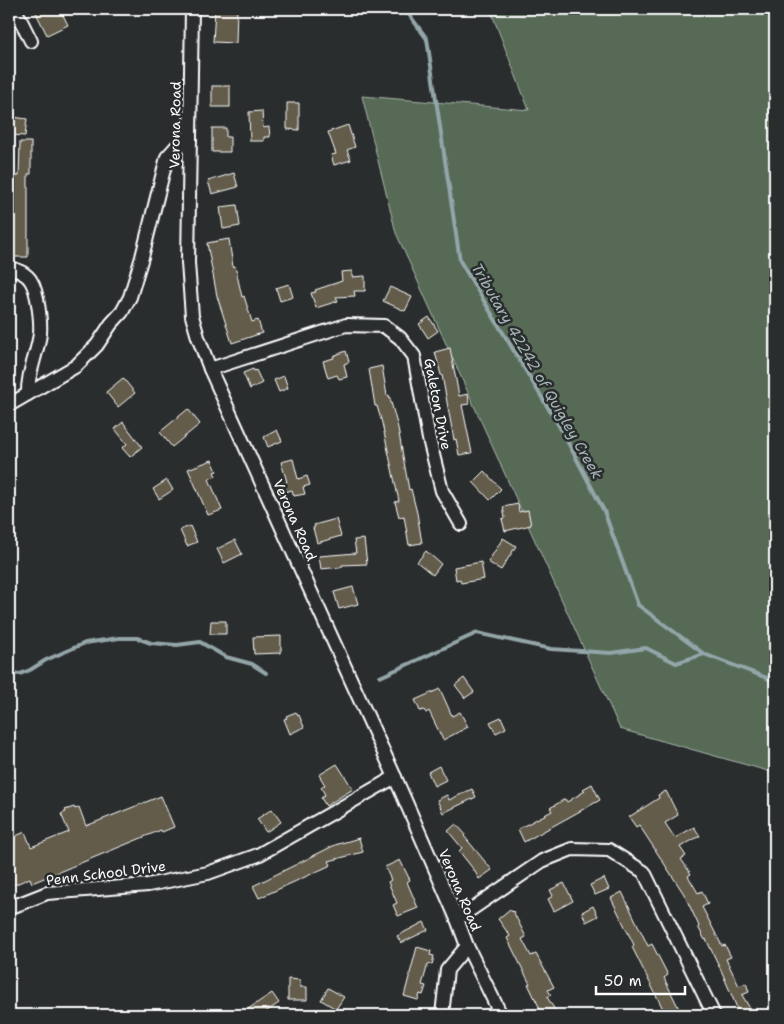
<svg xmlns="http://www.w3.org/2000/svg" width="784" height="1024" viewBox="0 0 784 1024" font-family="'Shantell Sans',sans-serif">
	<rect width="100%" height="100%" fill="#2a2d2e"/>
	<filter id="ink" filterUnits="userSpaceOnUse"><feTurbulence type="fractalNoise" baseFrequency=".02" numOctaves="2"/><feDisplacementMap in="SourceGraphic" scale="10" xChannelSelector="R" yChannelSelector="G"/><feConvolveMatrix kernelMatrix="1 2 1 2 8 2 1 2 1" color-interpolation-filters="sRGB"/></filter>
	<g filter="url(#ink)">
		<path fill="#566b57" stroke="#aab5ab" d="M490,9H775V773L620,729L396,233L362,96L529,110Z"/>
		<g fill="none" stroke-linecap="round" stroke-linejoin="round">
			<g stroke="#94a6a9" stroke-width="4">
				<path d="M405,9L427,39L460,261L562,431L604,511L638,605L704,654L775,681"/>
				<path d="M9,673L20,674L30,670L46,660L85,643L119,638H137L151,643L177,645L200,642L226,657L252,664L266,673"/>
				<path d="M380,677L477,633L551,649L611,653L646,648L676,663L704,654"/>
			</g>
		</g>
		<g fill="#635c4c" stroke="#fff">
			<path d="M34,9H60L68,25L47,35Z"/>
			<path d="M215,9H237L236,43L213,42Z"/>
			<rect x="212" y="86" width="18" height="21"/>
			<path d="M287,103H299V130L287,129Z"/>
			<path d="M262,111L263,128L269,127L270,137H264V141H250L249,112Z"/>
			<path d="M13,117L27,119L25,136L11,135Z"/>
			<path d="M348,125L355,147L347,150L351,160L334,165L331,155L336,154L328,132Z"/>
			<path d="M212,128H226V137H230V152H212Z"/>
			<path d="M20,142H31V174H28V257H9V176H19Z"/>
			<path d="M234,173L238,187L212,194L208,181Z"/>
			<path d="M237,205L240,226L223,229L220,207Z"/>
			<path d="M229,239L233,267L235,266L242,297L244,296L252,322L258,320L262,333L232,343L217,296L207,243Z"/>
			<path d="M352,271V277L365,276V291H354L355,296L336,297L338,301L316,308L311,293L316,292L315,290L342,281L341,272Z"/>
			<path d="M289,284L293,297L280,301L276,288Z"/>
			<path d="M390,287L412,297L405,311L383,301Z"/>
			<path d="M429,317L438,331L428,338L419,324Z"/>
			<path d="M450,348L459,396L468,394L469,404L462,405L472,453L459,455L456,439L454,440L442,375H441L435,352Z"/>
			<path d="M346,351L349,362L344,364L347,377L339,379L337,375L328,378L323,361L334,358L333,356Z"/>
			<path d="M382,366L387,396L389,395L398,428L409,490L411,489L417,513L422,543L409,545L404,516L399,517L395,502L399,501L382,423L377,406H375L369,369Z"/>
			<path d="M253,369L254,371L256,370L262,383L250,389L243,373Z"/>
			<path d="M284,376L288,388L279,392L274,380Z"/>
			<path d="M123,378L135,393L118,407L106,392Z"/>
			<path d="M188,409L200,424L172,447L160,432Z"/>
			<path d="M123,422L142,447L130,457L122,448L127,444L115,429Z"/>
			<path d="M277,430L282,441L268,447L264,437Z"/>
			<path d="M293,459L298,479L307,476L310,485L303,487L305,494L294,496L292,490L284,492L282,484L287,482L281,462Z"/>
			<path d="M212,460L217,471L214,472L216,476L209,479L222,510L208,515L188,469Z"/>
			<path d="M484,471L501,489L490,500L473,482Z"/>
			<path d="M167,480L173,490L159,499L153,489Z"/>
			<path d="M518,504L519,512L528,510L531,525L505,531L502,519L505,518L503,507Z"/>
			<path d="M336,519L341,536L317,543L313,528L315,527L314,525Z"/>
			<path d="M190,526L197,542L187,546L180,530Z"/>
			<path d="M503,538L516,546L501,570L488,562Z"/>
			<path d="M364,539L367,564L342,565V567L321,569L319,556L356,553L354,540Z"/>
			<path d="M235,540L242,554L224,563L217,549Z"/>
			<path d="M426,551L441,564L433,575L417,562Z"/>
			<path d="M481,562L484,579L461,583L460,579L456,580L454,567Z"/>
			<path d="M353,587L358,604L339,609L334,592Z"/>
			<path d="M211,621H226V634H210Z"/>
			<path d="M281,636V653L254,654L253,637Z"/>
			<path d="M464,678L474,692L465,698L455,685Z"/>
			<path d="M440,689L452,716L460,712L468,727L443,740L429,711L426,713L424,710L420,711L415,700Z"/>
			<path d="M296,712L298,716L299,715L304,727L290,734L284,719L287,718L286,716Z"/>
			<path d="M501,717L506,728L496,733L490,722Z"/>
			<path d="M337,764L353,789L326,806L321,798L325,795L321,787L325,785L319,775Z"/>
			<path d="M439,766L446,780L434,786L428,772Z"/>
			<path d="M592,784L600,800L524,842L518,829L552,811L550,808L565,799L567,802L585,791L583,789Z"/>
			<path d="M472,789L476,797L443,813L437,800L447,795L449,800Z"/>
			<path d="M666,791L678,815L665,823L675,838L694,827L700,836L680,847L686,856L681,859L691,874L688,876L698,893L702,891L708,904L702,907L722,946L725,945L731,957L726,959L739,986L746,983L749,992L742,995L754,1015H740L721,970L706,939L705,940L698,927L699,926L684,894L639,825L636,827L629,817L659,798L658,795Z"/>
			<path d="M161,796L174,827L162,832L161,830L32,883L30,878L9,887V839L25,832L31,847L69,832L61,814L66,812L65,810L74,807L75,809L79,807L86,826Z"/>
			<path d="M272,809L281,822L266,832L257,819Z"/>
			<path d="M456,824L465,834L464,836L492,870L479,879L474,870L459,851L462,848L448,831Z"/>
			<path d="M359,838L363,852L329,861L331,865L259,898L253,886L335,845Z"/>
			<path d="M400,860L410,880L407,882L418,908L398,916L393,905L397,903L388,882L391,880L385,867Z"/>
			<path d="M604,878L609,889L595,895L590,885Z"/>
			<path d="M564,883L573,901L554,911L548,899L553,896L550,890Z"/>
			<path d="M622,892L648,946L652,944L668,975L664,978L682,1015H666L632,947L634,945L611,898Z"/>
			<path d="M593,906L598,916L586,922L582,912Z"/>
			<path d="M510,909L512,912L513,911L526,937L522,939L531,956L536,954L554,987L548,990L551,995L547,997L558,1015H543L528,984H530L507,938L510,936L498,919Z"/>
			<path d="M424,922L428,930L401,943L397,936Z"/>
			<path d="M417,947L431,951L430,955L434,956L432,965L428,964L422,985L426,986L423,995L420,994L418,1000L404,996Z"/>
			<path d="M288,979L300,980V987H307V1000H288Z"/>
			<path d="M328,988L344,997L336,1009L321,1000Z"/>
			<path d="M272,993L279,1003L261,1015H239Z"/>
		</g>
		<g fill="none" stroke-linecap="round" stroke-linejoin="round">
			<defs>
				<g id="minor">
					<path d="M15,9L31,41"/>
					<path d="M192,9L188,263L192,316L198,337L210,369L394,775L457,919L467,946L501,1015"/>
					<path d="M9,268C17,269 27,274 31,281C38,292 41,322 40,334C37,355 27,374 28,394"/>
					<path d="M210,369L346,325L384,326L400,338L414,356L429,439L442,491L461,524"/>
					<path d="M9,405L76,366L97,345L111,324L122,312L130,297L142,257L167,157L176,147L190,140"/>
					<path d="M9,908L47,893L148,885L208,873L258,855L395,777"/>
					<path d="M457,919L542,861L572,849L609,850L644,872L714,1015"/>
					<path d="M442,1015L447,970L467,946"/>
				</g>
			</defs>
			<use href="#minor" stroke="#fff" stroke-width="16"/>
			<use href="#minor" stroke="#2a2d2e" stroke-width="12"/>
		</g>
	</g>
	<g text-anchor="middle" stroke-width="5" stroke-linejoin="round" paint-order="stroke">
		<g font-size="14" fill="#fff" stroke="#2a2d2e">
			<text transform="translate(175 125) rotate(-89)" y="5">Verona Road</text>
			<text transform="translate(438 404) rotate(79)" y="5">Galeton Drive</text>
			<text transform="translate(295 520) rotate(66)" y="5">Verona Road</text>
			<text transform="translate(106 873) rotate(-7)" y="5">Penn School Drive</text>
			<text transform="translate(460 890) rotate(67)" y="5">Verona Road</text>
		</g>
		<g font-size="15" font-style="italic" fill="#a6b5b7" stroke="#2a2d2e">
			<text transform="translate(537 371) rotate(60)" y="5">Tributary 42242 of Quigley Creek</text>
		</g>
	</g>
	<rect width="784" height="1024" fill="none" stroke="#2a2d2e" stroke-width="30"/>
	<rect x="15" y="15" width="754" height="994" fill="none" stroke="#fff" stroke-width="2" filter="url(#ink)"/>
	<path d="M596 986v8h89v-8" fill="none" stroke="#ffffff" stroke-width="2.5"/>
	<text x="604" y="986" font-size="15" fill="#ffffff" stroke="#2a2d2e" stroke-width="4" paint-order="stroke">50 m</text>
</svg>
